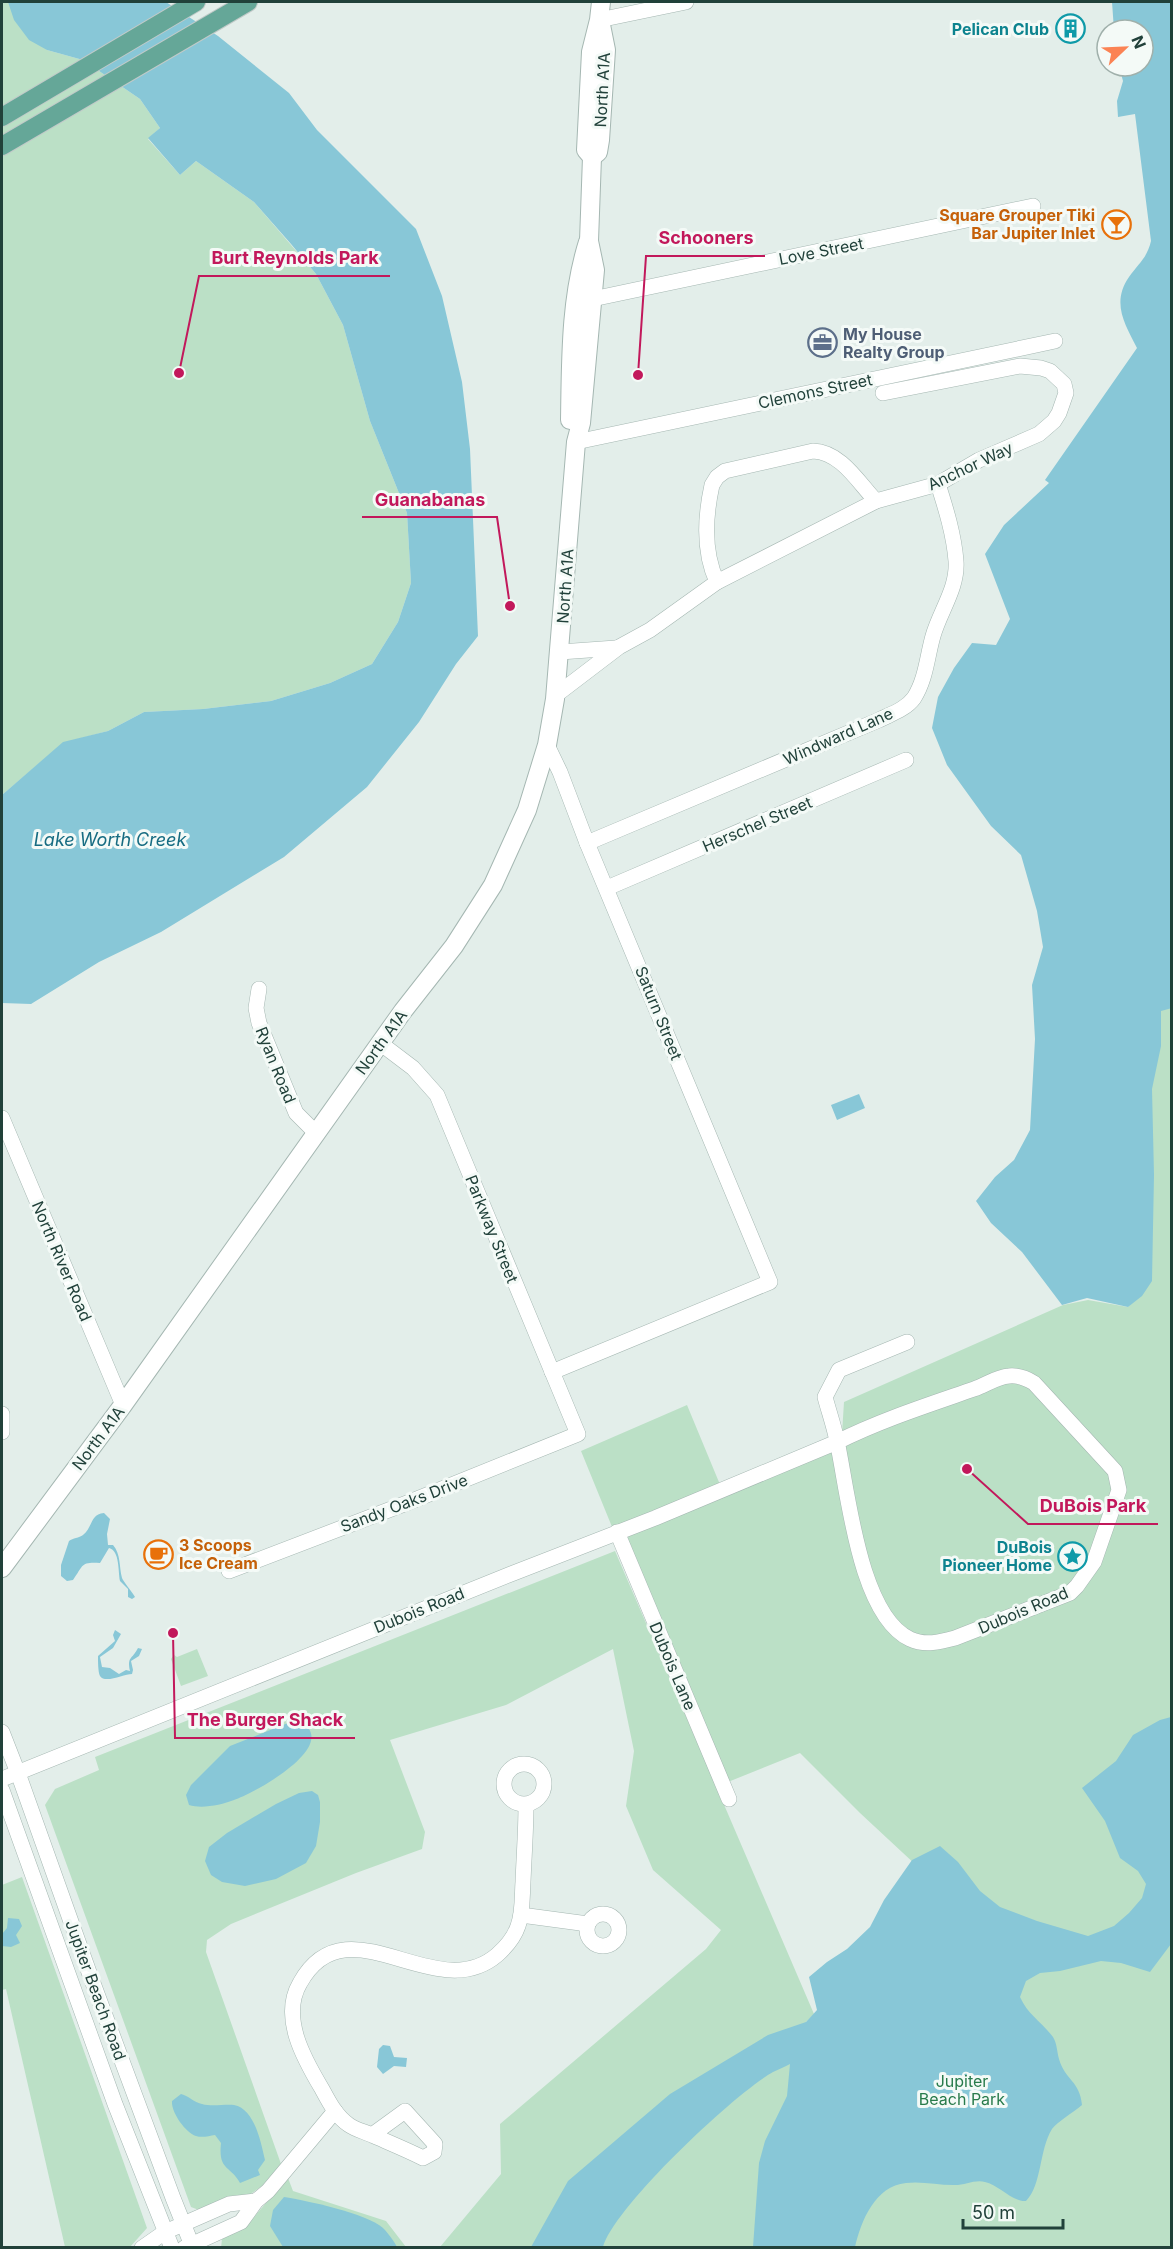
<svg xmlns="http://www.w3.org/2000/svg" width="1173" height="2249" viewBox="0 0 1173 2249" font-family="Inter,sans-serif">
	<rect width="100%" height="100%" fill="#e3eeea"/>
	<g fill="#bbe0c6">
		<path d="M2,2L9,3L47,50L83,60L140,99L160,128L148,139L180,175L196,161L254,202L316,274L343,325L370,421L407,513L411,583L398,622L372,664L330,683L271,701L203,709L144,712L108,731L63,743L2,795Z"/>
		<path d="M1171,1007V2247H440L501,2174L500,2124L706,1949L721,1930L653,1870L626,1806L634,1751L613,1649L506,1705L390,1740L425,1832L422,1849L356,1873L231,1924L207,1940L206,1952L281,2164L262,2186L249,2195L229,2196L199,2210L191,2207L45,1805L55,1789L99,1770L95,1757L615,1551L814,2014L806,2022L821,2018L917,1866L860,1813L800,1753L718,1786L581,1451L687,1405L721,1487L842,1434L844,1402L1063,1305L1088,1300L1128,1307L1150,1283L1152,1063L1160,1010Z"/>
		<path d="M197,1649L208,1676L181,1686L171,1659L174,1655L177,1657Z"/>
		<path d="M22,1877L147,2228L130,2247H65L6,1989L2,1990V1885Z"/>
		<path d="M288,2178L293,2191L386,2221L406,2247L221,2248L222,2239L245,2227Z"/>
	</g>
	<g fill="#88c7d7">
		<path d="M8,2H166L218,36L289,93L317,130L416,229L442,296L462,382L470,449L478,636L456,664L419,722L367,787L284,857L161,932L99,962L31,1004L2,1003V795L63,742L108,731L144,712L203,709L271,701L330,683L372,664L398,622L411,583L407,513L370,421L343,325L316,274L291,244L254,202L196,161L180,175L148,138L160,128L140,99L83,60L47,50L29,40L14,20Z"/>
		<path d="M1112,2H1172V1008L1161,1011V1046L1152,1089L1154,1175L1152,1281L1142,1296L1128,1307L1087,1298L1062,1305L1022,1252L991,1223L976,1201L995,1177L1014,1160L1030,1130L1035,1039L1032,985L1043,947L1037,911L1021,855L991,826L947,765L932,728L938,697L954,668L972,643L996,645L1010,619L985,554L1004,525L1049,483L1045,480L1137,348C1125,324 1111,303 1129,277C1139,263 1147,258 1151,241L1135,114L1118,117L1117,101L1123,81L1119,66H1143V30H1114Z"/>
		<path d="M859,1094L865,1108L837,1120L831,1105Z"/>
		<path d="M104,1513L110,1519L107,1534L108,1545H113C121,1554 119,1567 122,1578C123,1581 132,1592 135,1597L132,1599L128,1597V1589L120,1581C118,1571 120,1551 109,1548L100,1563C80,1562 84,1565 73,1580L67,1581L61,1576V1565L69,1541C73,1538 79,1538 83,1535C93,1527 90,1514 104,1513Z"/>
		<path d="M115,1630L121,1634L113,1648L100,1657L102,1667L110,1668L119,1674L126,1670L130,1671C127,1656 132,1660 138,1648L142,1649L139,1656L131,1661L133,1670L132,1674C124,1674 105,1684 100,1676C98,1672 98,1661 98,1656L115,1641L113,1635Z"/>
		<path d="M1171,1717V1944L1150,1972L1121,1963L1101,1961L1060,1971L1040,1973L1026,1981L1020,1997C1028,2015 1041,2021 1053,2037C1057,2043 1057,2052 1059,2059C1065,2080 1080,2081 1082,2105C1074,2112 1057,2122 1052,2129C1039,2150 1042,2185 1026,2201C1012,2202 999,2185 985,2182C975,2179 963,2186 953,2185C938,2185 921,2181 906,2183C875,2186 861,2221 855,2247H753L759,2163L765,2141L787,2096L790,2064C785,2067 779,2069 773,2072C735,2093 614,2207 603,2247H531L568,2181L670,2094L768,2035L806,2022L817,2010L809,1977L827,1962L847,1949L870,1927L884,1900L912,1860L940,1846L958,1862L980,1891L1000,1907L1037,1921L1088,1936L1114,1926L1129,1913L1142,1898L1146,1884L1138,1871L1120,1858L1105,1821L1082,1788L1116,1761L1133,1735L1160,1720Z"/>
		<path d="M299,1721C344,1744 255,1793 234,1800C221,1805 202,1809 189,1805L186,1795L191,1785L230,1746L288,1723Z"/>
		<path d="M312,1791L318,1795L320,1802V1822L316,1846L306,1863L276,1879L245,1886L222,1882L211,1875L205,1861L209,1847L227,1833L276,1804L299,1793Z"/>
		<path d="M8,1918L19,1919L22,1926L16,1935L20,1943L11,1947L2,1946V1934L7,1928Z"/>
		<path d="M383,2045L390,2046L394,2057L407,2058L406,2067L394,2066L383,2074L377,2067L379,2049Z"/>
		<path d="M181,2094C189,2096 195,2103 202,2104C212,2107 224,2104 234,2105C255,2109 261,2143 265,2160L258,2170L260,2175L240,2183C230,2165 218,2171 221,2143L215,2135C209,2136 202,2138 196,2136C185,2132 171,2112 172,2101Z"/>
		<path d="M284,2197C308,2201 366,2213 383,2228C388,2233 394,2241 397,2247H283L270,2226L273,2210Z"/>
	</g>
	<g fill="none" stroke-linecap="round" stroke-linejoin="round">
		<defs>
			<g id="minor">
				<path d="M599,20L686,2"/>
				<path d="M583,301L1033,206"/>
				<path d="M576,442L1055,341"/>
				<path d="M717,582C703,552 705,517 712,485L717,477L725,471L813,451C841,452 858,482 876,501"/>
				<path d="M560,652L616,648"/>
				<path d="M556,695L619,647L650,630L717,582L876,501L938,484L979,460L1039,434L1054,421L1059,413L1066,393L1064,384L1050,371L1041,368L1020,366L883,393"/>
				<path d="M547,745L560,772L587,843L770,1282L552,1372"/>
				<path d="M587,843L879,720C891,714 906,709 914,698C926,679 927,657 933,636C940,611 958,588 956,561C954,535 946,509 938,484"/>
				<path d="M607,888L906,760"/>
				<path d="M259,989L256,1008L259,1023L296,1113L316,1133"/>
				<path d="M2,1118L123,1405"/>
				<path d="M2,1414V1432"/>
				<path d="M617,1532L729,1799"/>
				<path d="M229,1571L407,1503L578,1434L437,1095L413,1068L380,1043"/>
				<path d="M2,1732L18,1773L90,1975L173,2198L193,2248"/>
				<circle cx="524" cy="1784" r="20"/>
				<path d="M2,1779L511,1574L655,1518L837,1442C881,1420 928,1405 974,1389C986,1385 996,1377 1009,1376C1019,1375 1026,1378 1034,1383L1115,1471L1119,1490L1094,1562L1077,1586L1070,1593L955,1638C940,1642 925,1646 910,1639C859,1615 848,1491 837,1441C834,1426 829,1412 825,1397L839,1370L907,1342"/>
				<path d="M2,1790L115,2104L172,2248"/>
				<circle cx="603" cy="1930" r="16"/>
				<path d="M521,1915L588,1924"/>
				<path d="M372,2135L405,2111L435,2144L434,2152L423,2158C407,2150 390,2143 374,2136C366,2132 356,2130 349,2125C336,2116 329,2102 322,2089C304,2059 280,2017 300,1983C347,1898 435,2008 497,1955C506,1947 514,1938 518,1926C523,1913 522,1896 523,1882C524,1856 526,1830 526,1805"/>
				<path d="M142,2248L165,2232L229,2204L256,2201"/>
				<path d="M184,2248L241,2222L256,2201L268,2191L335,2111"/>
			</g>
			<g id="tertiary">
				<path d="M592,157L598,152L600,140L606,50L601,25"/>
				<path d="M570,420C571,361 570,299 588,242"/>
				<path d="M2,1568L123,1405L403,1011L454,946L493,885L527,810L547,745L555,699L576,442L581,423L595,270L589,241L592,157L586,150L591,52L599,20L601,2"/>
			</g>
			<g id="primary">
				<path d="M2,117L196,2"/>
				<path d="M2,146L248,2"/>
			</g>
		</defs>
		<use href="#minor" stroke="#a5b7b2" stroke-width="16"/>
		<use href="#tertiary" stroke="#a5b7b2" stroke-width="20"/>
		<use href="#primary" stroke="#c1cac8" stroke-width="20"/>
		<use href="#minor" stroke="#fff" stroke-width="15"/>
		<use href="#tertiary" stroke="#fff" stroke-width="18"/>
		<use href="#primary" stroke="#65a798" stroke-width="18"/>
	</g>
	<defs>
		<symbol id="building-ring" viewBox="-11 -11 22 22"><circle r="9.5" fill="#f4faf7" stroke="#0f9aa8" stroke-width="1.5"/><path d="M-4-6H4V6H1V3H-1V6H-4ZM-2.5-4.3h1.7v1.8h-1.7ZM.8-4.3h1.7v1.8H.8ZM-2.5-1h1.7V.8h-1.7ZM.8-1h1.7V.8H.8Z" fill="#0f9aa8"/></symbol>
		<symbol id="bar-ring" viewBox="-11 -11 22 22"><circle r="9.5" fill="#f4faf7" stroke="#e8710a" stroke-width="1.5"/><path d="M-6-5H6L.8 .8V4.5H3.5V6h-7V4.5H-.8V.8Z" fill="#e8710a"/></symbol>
		<symbol id="office-ring" viewBox="-11 -11 22 22"><circle r="9.5" fill="#f4faf7" stroke="#5c6f8a" stroke-width="1.5"/><path d="M-6-3h4V-5.5h4V-3h4V5H-6ZM-1-4.5V-3h2v-1.5ZM-6 0V1H6V0Z" fill="#5c6f8a"/></symbol>
		<symbol id="cafe-ring" viewBox="-11 -11 22 22"><circle r="9.5" fill="#f4faf7" stroke="#e8710a" stroke-width="1.5"/><path d="M-5.5-4.5H6V0H3Q3 3.5 0 3.5H-2.5Q-5.5 3.5-5.5 0ZM3-3.2v2h1.7v-2ZM-6 4.5H4V6H-6Z" fill="#e8710a"/></symbol>
		<symbol id="sight-ring" viewBox="-11 -11 22 22"><circle r="9.5" fill="#f4faf7" stroke="#0f9aa8" stroke-width="1.5"/><path d="M0-6L1.8-2.2L6-1.7L2.9 1.2L3.7 5.4L0 3.3L-3.7 5.4L-2.9 1.2L-6-1.7L-1.8-2.2Z" fill="#0f9aa8"/></symbol>
	</defs>
	<g fill-rule="evenodd">
		<use href="#building-ring" x="1054" y="12" width="33" height="33"/>
		<use href="#bar-ring" x="1100" y="208" width="33" height="33"/>
		<use href="#office-ring" x="806" y="326" width="33" height="33"/>
		<use href="#cafe-ring" x="142" y="1538" width="33" height="33"/>
		<use href="#sight-ring" x="1056" y="1540" width="33" height="33"/>
	</g>
	<g text-anchor="middle" stroke-width="6" stroke-linejoin="round" paint-order="stroke">
		<g font-size="16" font-weight="bold" fill="#0d838f" stroke="#f4faf7" text-anchor="end">
			<text x="1049" y="35">Pelican Club</text>
			<text x="1052" y="1553">DuBois<tspan x="1052" dy="18">Pioneer Home</tspan></text>
		</g>
		<g font-size="16" fill="#21413a" stroke="#f4faf7">
			<text transform="translate(602 90) rotate(-87)" y="6">North A1A</text>
			<text transform="translate(821 251) rotate(-11)" y="6">Love Street</text>
			<text transform="translate(815 391) rotate(-12)" y="6">Clemons Street</text>
			<text transform="translate(970 466) rotate(-25)" y="6">Anchor Way</text>
			<text transform="translate(565 586) rotate(-86)" y="6">North A1A</text>
			<text transform="translate(838 736) rotate(-24)" y="6">Windward Lane</text>
			<text transform="translate(757 824) rotate(-23)" y="6">Herschel Street</text>
			<text transform="translate(659 1013) rotate(68)" y="6">Saturn Street</text>
			<text transform="translate(381 1042) rotate(-54)" y="6">North A1A</text>
			<text transform="translate(276 1065) rotate(68)" y="6">Ryan Road</text>
			<text transform="translate(492 1229) rotate(68)" y="6">Parkway Street</text>
			<text transform="translate(62 1261) rotate(67)" y="6">North River Road</text>
			<text transform="translate(98 1438) rotate(-53)" y="6">North A1A</text>
			<text transform="translate(404 1503) rotate(-21)" y="6">Sandy Oaks Drive</text>
			<text transform="translate(419 1610) rotate(-22)" y="6">Dubois Road</text>
			<text transform="translate(1023 1610) rotate(-23)" y="6">Dubois Road</text>
			<text transform="translate(673 1666) rotate(67)" y="6">Dubois Lane</text>
			<text transform="translate(96 1990) rotate(70)" y="6">Jupiter Beach Road</text>
		</g>
		<g font-size="16" font-weight="bold" fill="#c56008" stroke="#f4faf7" text-anchor="end">
			<text x="1095" y="221">Square Grouper Tiki<tspan x="1095" dy="18">Bar Jupiter Inlet</tspan></text>
			<text x="179" y="1551" text-anchor="start">3 Scoops<tspan x="179" dy="18">Ice Cream</tspan></text>
		</g>
		<g font-size="16" font-weight="bold" fill="#4e5e75" stroke="#f4faf7" text-anchor="start">
			<text x="843" y="340">My House<tspan x="843" dy="18">Realty Group</tspan></text>
		</g>
		<g font-size="16" fill="#287b4b" stroke="#f4faf7">
			<text x="962" y="2087">Jupiter<tspan x="962" dy="18">Beach Park</tspan></text>
		</g>
		<g font-size="18" font-style="italic" fill="#176c82" stroke="#f4faf7">
			<text x="110" y="846">Lake Worth Creek</text>
		</g>
	</g>
	<path fill="none" stroke="#c2185b" stroke-width="2" d="M638 375L646 256H765M179 373L199 276H390M510 606L497 517H362M967 1469L1028 1524H1158M173 1633L175 1738H355"/>
	<g fill="#c2185b" stroke="#f4faf7" stroke-width="2">
		<circle cx="638" cy="375" r="6"/>
		<circle cx="179" cy="373" r="6"/>
		<circle cx="510" cy="606" r="6"/>
		<circle cx="967" cy="1469" r="6"/>
		<circle cx="173" cy="1633" r="6"/>
	</g>
	<g font-size="18" text-anchor="middle" font-weight="bold" fill="#c2185b" stroke="#f4faf7" stroke-width="6" stroke-linejoin="round" paint-order="stroke">
		<text x="706" y="244">Schooners</text>
		<text x="295" y="264">Burt Reynolds Park</text>
		<text x="430" y="506">Guanabanas</text>
		<text x="1093" y="1512">DuBois Park</text>
		<text x="265" y="1726">The Burger Shack</text>
	</g>
	<rect width="1173" height="2249" fill="none" stroke="#21413a" stroke-width="6"/>
	<g transform="translate(1125 48) rotate(67)"><circle r="28" fill="#f4faf7" stroke="#a0b0ab" stroke-width="1.5"/>
	<path d="M0-4.5L10 22L0 15L-10 22Z" fill="#fb8354"/>
	<text y="-9" font-size="16" font-weight="bold" text-anchor="middle" fill="#21413a">N</text>
	</g>
	<path d="M963 2219v9h100v-9" fill="none" stroke="#21413a" stroke-width="3"/>
	<text x="972" y="2219" font-size="18" fill="#21413a" stroke="#f4faf7" stroke-width="4.5" paint-order="stroke">50 m</text>
</svg>
